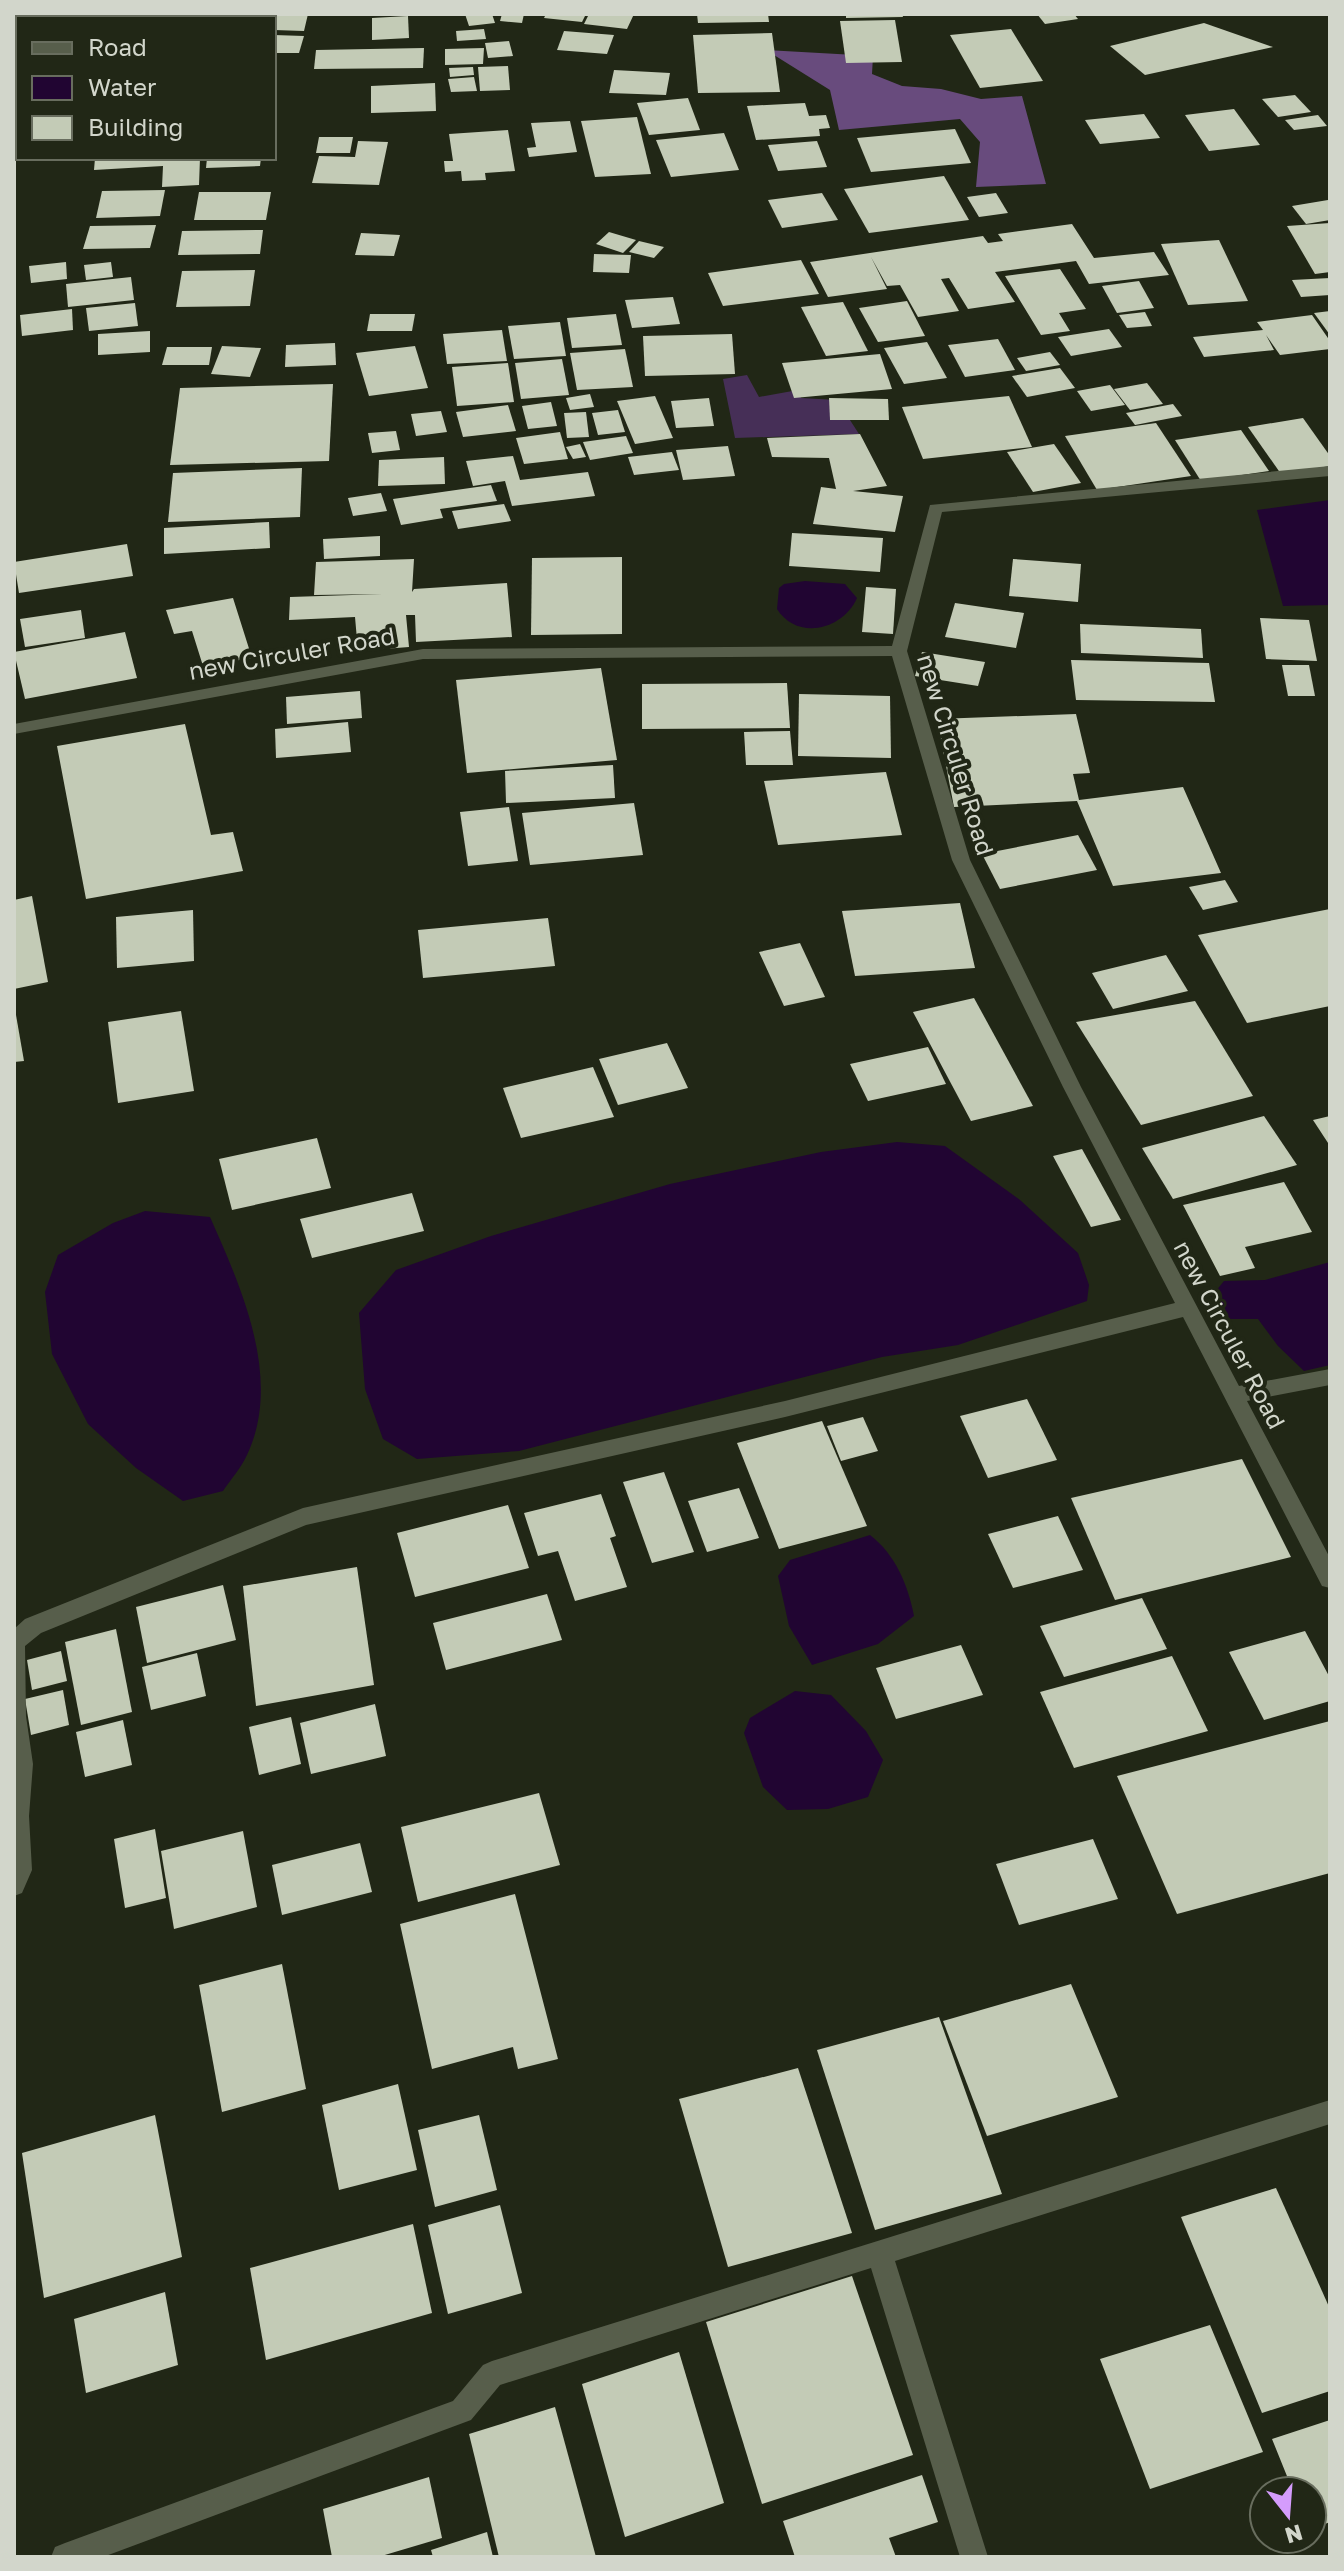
<svg xmlns="http://www.w3.org/2000/svg" width="1344" height="2571" viewBox="0 0 1344 2571" font-family="'Golos Text',sans-serif">
	<rect width="100%" height="100%" fill="#212716"/>
	<path fill="#462f57" d="M747,375L759,397L798,390L801,398L837,400L859,434L735,438L723,379Z"/>
	<path fill="#684b7d" d="M766,50L873,56L872,74L902,86L941,89L981,99L1022,96L1046,184L976,187L980,142L960,119L839,130L830,90Z"/>
	<g fill="#210532">
		<path d="M1330,500V605L1283,606L1257,510Z"/>
		<path d="M805,581L845,584L857,598C843,630 797,641 777,609L779,588L784,584Z"/>
		<path d="M897,1142L945,1146L1020,1200L1078,1253L1089,1285L1087,1301L958,1345L882,1357L519,1451L417,1459L383,1439L365,1389L359,1313L396,1270L491,1236L670,1184L821,1152Z"/>
		<path d="M145,1211L210,1217C241,1287 283,1379 247,1455C241,1468 231,1479 223,1491L183,1501L136,1468L88,1424L52,1354L45,1292L58,1255L113,1223Z"/>
		<path d="M1330,1262V1365L1304,1371L1278,1346L1258,1319H1221L1211,1297L1224,1281L1265,1280Z"/>
		<path d="M870,1535C895,1554 908,1585 914,1616L878,1644L812,1665L789,1626L778,1576L790,1560Z"/>
		<path d="M795,1691L831,1695L866,1731L883,1760L868,1797L828,1809L787,1810L763,1787L744,1733L750,1718Z"/>
	</g>
	<g fill="#c3cbb6">
		<path d="M14,14H30V18H18V67H14Z"/>
		<path d="M36,14H103L104,18H37Z"/>
		<path d="M210,14H308L304,31L274,30V18H209Z"/>
		<path d="M465,14H492L495,23L469,26Z"/>
		<path d="M502,14H524L522,23L500,21Z"/>
		<path d="M546,14H586L582,22L544,18Z"/>
		<path d="M589,14H634L627,29L584,24Z"/>
		<path d="M697,14H768L769,22L698,23Z"/>
		<path d="M846,14H902L903,17L846,18Z"/>
		<path d="M1037,14H1074L1078,19L1045,24Z"/>
		<path d="M408,16L409,38L372,40V18Z"/>
		<path d="M895,20L902,62L846,63L840,21Z"/>
		<path d="M1204,23L1273,47L1145,75L1110,46Z"/>
		<path d="M484,29L486,39L457,41L456,31Z"/>
		<path d="M1011,29L1043,81L980,88L950,35Z"/>
		<path d="M564,31L614,35L607,54L557,50Z"/>
		<path d="M772,33L780,92L698,93L693,35Z"/>
		<path d="M274,35L304,36L299,53H274Z"/>
		<path d="M509,41L513,56L488,58L485,43Z"/>
		<path d="M424,48L423,68L314,69L316,50Z"/>
		<path d="M484,48L483,64L445,65V49Z"/>
		<path d="M508,66L510,90L480,91L478,67Z"/>
		<path d="M473,67L474,75L450,77L449,68Z"/>
		<path d="M614,70L670,73L666,95L609,93Z"/>
		<rect x="14" y="71" width="4" height="50"/>
		<path d="M474,77L477,91L451,92L448,79Z"/>
		<path d="M435,83L436,111L371,113V86Z"/>
		<path d="M1295,95L1311,112L1278,117L1262,99Z"/>
		<path d="M688,98L700,130L649,135L637,103Z"/>
		<path d="M805,103L809,116L826,115L830,128L819,129L820,136L756,140L747,106Z"/>
		<path d="M1234,109L1260,145L1209,151L1185,115Z"/>
		<path d="M1144,114L1160,138L1100,144L1085,120Z"/>
		<path d="M1318,115L1327,126L1294,130L1285,120Z"/>
		<path d="M637,117L651,174L595,177L581,121Z"/>
		<path d="M570,121L577,152L529,157L527,148L536,147L531,123Z"/>
		<path d="M955,129L971,163L871,172L857,138Z"/>
		<path d="M508,130L515,171L485,173L486,180L462,181L461,171L445,172L444,161H453L449,134Z"/>
		<path d="M724,133L739,170L671,177L656,140Z"/>
		<path d="M319,137H353L350,153H316Z"/>
		<path d="M358,141L388,142L379,185L312,183L319,156L355,157Z"/>
		<path d="M817,141L827,167L778,171L768,145Z"/>
		<path d="M95,158H200L199,185L162,187L163,166L94,170Z"/>
		<path d="M207,158H261L260,166L206,168Z"/>
		<path d="M944,176L969,220L869,233L844,189Z"/>
		<path d="M165,190L160,216L96,218L102,191Z"/>
		<path d="M199,192H271L266,220H194Z"/>
		<path d="M822,193L838,220L782,228L768,200Z"/>
		<path d="M996,193L1008,213L979,217L967,197Z"/>
		<path d="M1328,200L1330,220L1306,224L1292,206Z"/>
		<path d="M1330,223V272L1315,274L1287,226Z"/>
		<path d="M1072,224L1094,258L1154,252L1169,275L1089,284L1076,261L995,272L1015,302L968,309L949,278L941,279L959,311L918,317L900,285L887,286L871,257L887,289L828,297L810,262L983,236L988,243L1003,241L998,234Z"/>
		<path d="M156,225L150,248L83,249L90,226Z"/>
		<path d="M263,230L260,254L178,255L182,231Z"/>
		<path d="M609,232L636,240L623,253L596,244Z"/>
		<path d="M361,233L400,235L394,256L355,255Z"/>
		<path d="M1219,240L1248,301L1188,305L1161,244Z"/>
		<path d="M639,241L664,247L654,258L629,252Z"/>
		<path d="M594,254L631,255L629,273L593,272Z"/>
		<path d="M801,260L819,294L723,306L708,273Z"/>
		<path d="M66,262L67,279L31,283L29,266Z"/>
		<path d="M111,262L113,277L86,280L84,265Z"/>
		<path d="M1060,269L1086,309L1059,313L1070,331L1041,335L1005,276Z"/>
		<path d="M255,270L250,306L176,307L182,271Z"/>
		<path d="M131,277L134,300L68,307L66,284Z"/>
		<path d="M1330,278V295L1301,297L1292,280Z"/>
		<path d="M1139,281L1154,308L1117,313L1102,286Z"/>
		<path d="M673,297L680,324L632,328L625,300Z"/>
		<path d="M907,301L925,336L878,342L859,308Z"/>
		<path d="M843,302L868,351L826,356L801,307Z"/>
		<path d="M135,303L138,326L89,331L86,308Z"/>
		<path d="M72,309L73,330L22,336L20,315Z"/>
		<path d="M1330,311V335L1314,313Z"/>
		<path d="M1145,312L1152,326L1127,328L1119,315Z"/>
		<path d="M370,314H415L412,331H367Z"/>
		<path d="M616,314L622,345L572,348L567,318Z"/>
		<path d="M1312,315L1330,341V349L1280,355L1266,335L1274,350L1204,357L1193,337L1263,330L1257,322Z"/>
		<path d="M560,322L566,356L514,359L508,326Z"/>
		<path d="M1109,329L1122,347L1071,356L1058,337Z"/>
		<path d="M502,330L507,361L447,364L443,334Z"/>
		<path d="M150,331V352L98,355V334Z"/>
		<path d="M732,334L735,374L645,376L643,336Z"/>
		<path d="M998,339L1015,370L965,377L948,345Z"/>
		<path d="M927,342L947,378L904,384L884,348Z"/>
		<path d="M335,343L336,365L285,367L286,345Z"/>
		<path d="M222,346L261,348L250,377L211,374Z"/>
		<path d="M415,346L428,388L369,396L356,353Z"/>
		<path d="M167,347H212L209,365H162Z"/>
		<path d="M625,349L633,387L577,390L570,353Z"/>
		<path d="M1050,352L1060,365L1026,371L1017,358Z"/>
		<path d="M880,354L892,389L794,398L782,363Z"/>
		<path d="M562,359L569,395L521,399L515,363Z"/>
		<path d="M508,363L514,402L457,406L452,367Z"/>
		<path d="M1060,368L1075,388L1027,397L1012,376Z"/>
		<path d="M1147,383L1163,404L1130,410L1114,389Z"/>
		<path d="M333,384L329,461L170,465L180,388Z"/>
		<path d="M1110,385L1125,405L1091,411L1077,391Z"/>
		<path d="M590,394L594,407L570,410L566,398Z"/>
		<path d="M655,396L673,438L635,444L617,401Z"/>
		<path d="M1009,396L1032,447L923,459L902,407Z"/>
		<path d="M709,398L714,426L676,428L671,401Z"/>
		<path d="M829,398L888,399L889,420H830Z"/>
		<path d="M551,402L557,426L528,429L522,406Z"/>
		<path d="M1173,404L1182,416L1135,425L1126,413Z"/>
		<path d="M508,405L516,431L463,437L456,412Z"/>
		<path d="M618,410L625,432L598,435L592,413Z"/>
		<path d="M441,411L447,432L416,436L411,414Z"/>
		<path d="M586,412L589,437L567,438L564,413Z"/>
		<path d="M1303,418L1330,456V466L1281,474L1248,427Z"/>
		<path d="M1156,423L1191,476L1097,490L1065,436Z"/>
		<path d="M1241,430L1269,471L1201,481L1175,440Z"/>
		<path d="M396,431L400,450L372,453L368,433Z"/>
		<path d="M560,432L568,459L524,464L516,438Z"/>
		<path d="M860,434L887,486L853,491L903,496L895,532L813,524L821,487L836,489L829,458L772,457L767,438Z"/>
		<path d="M626,436L633,453L590,460L583,442Z"/>
		<path d="M580,444L586,457L573,459L566,447Z"/>
		<path d="M1054,444L1081,483L1033,492L1007,452Z"/>
		<path d="M728,446L735,476L683,480L676,450Z"/>
		<path d="M672,452L679,470L634,475L628,457Z"/>
		<path d="M513,456L520,480L588,472L595,496L512,506L505,481L473,486L466,461Z"/>
		<path d="M444,457L445,484L378,486L379,460Z"/>
		<path d="M302,468L300,517L168,522L173,473Z"/>
		<path d="M491,485L497,501L440,509L443,518L401,525L393,499Z"/>
		<path d="M381,493L387,511L353,516L348,498Z"/>
		<path d="M504,504L511,521L458,529L452,511Z"/>
		<path d="M269,522L270,548L164,554V528Z"/>
		<path d="M792,533L883,538L880,572L789,566Z"/>
		<path d="M380,536V556L324,559L323,539Z"/>
		<path d="M127,544L133,576L19,593L14,562Z"/>
		<path d="M622,557V634L531,635L532,558Z"/>
		<path d="M414,559L412,592L414,589L507,583L512,637L416,642L415,615H406L409,647L358,651L355,617L289,620L290,597L383,594L314,595L316,562Z"/>
		<path d="M1013,559L1081,564L1078,602L1009,596Z"/>
		<path d="M866,587L896,589L893,634L862,632Z"/>
		<path d="M233,598L252,658L203,666L192,631L174,634L166,610Z"/>
		<path d="M955,603L1024,613L1016,648L945,637Z"/>
		<path d="M81,610L85,638L25,647L20,619Z"/>
		<path d="M1260,618L1309,620L1317,661L1266,659Z"/>
		<path d="M1080,624L1201,629L1203,658L1081,653Z"/>
		<path d="M125,632L137,678L25,699L14,652Z"/>
		<path d="M922,652L985,662L978,686L915,676Z"/>
		<path d="M1071,660L1209,663L1215,702L1076,700Z"/>
		<path d="M1282,665H1309L1315,696H1288Z"/>
		<path d="M601,668L617,760L467,773L456,680Z"/>
		<path d="M787,683L790,728L642,729V684Z"/>
		<path d="M360,691L362,718L287,724L286,697Z"/>
		<path d="M799,694L890,696L891,758L798,756Z"/>
		<path d="M1076,714L1090,773L1073,774L1079,800L1183,787L1221,873L1113,886L1077,801L954,807L937,719Z"/>
		<path d="M348,722L351,752L276,758L275,729Z"/>
		<path d="M185,724L211,835L233,832L243,871L86,899L57,746Z"/>
		<path d="M790,731L793,765H746L744,732Z"/>
		<path d="M613,765L615,798L506,803L505,771Z"/>
		<path d="M886,772L902,835L778,845L764,781Z"/>
		<path d="M634,803L643,855L530,865L522,813Z"/>
		<path d="M509,807L518,861L468,866L460,812Z"/>
		<path d="M1078,835L1097,870L1000,889L982,854Z"/>
		<path d="M1225,880L1238,902L1203,910L1189,887Z"/>
		<path d="M32,896L48,982L14,989V900Z"/>
		<path d="M960,903L975,968L855,976L842,911Z"/>
		<path d="M1330,909V1006L1247,1023L1198,935Z"/>
		<path d="M193,910L194,961L117,968L116,917Z"/>
		<path d="M548,918L555,966L423,978L418,930Z"/>
		<path d="M800,943L825,997L784,1006L759,952Z"/>
		<path d="M1166,955L1188,991L1113,1009L1092,973Z"/>
		<path d="M974,998L1033,1106L971,1121L913,1012Z"/>
		<path d="M1195,1001L1253,1096L1141,1125L1076,1022Z"/>
		<path d="M181,1011L194,1091L118,1103L108,1022Z"/>
		<path d="M16,1015L24,1061L14,1062V1016Z"/>
		<path d="M667,1043L688,1088L618,1105L599,1059Z"/>
		<path d="M928,1047L946,1084L868,1101L850,1064Z"/>
		<path d="M593,1067L614,1117L521,1138L503,1088Z"/>
		<path d="M1264,1116L1297,1165L1173,1199L1142,1148Z"/>
		<path d="M1330,1116V1146L1313,1120Z"/>
		<path d="M317,1138L331,1188L232,1210L219,1159Z"/>
		<path d="M1082,1149L1121,1220L1091,1227L1053,1156Z"/>
		<path d="M1284,1182L1312,1232L1245,1247L1255,1268L1220,1276L1183,1205Z"/>
		<path d="M412,1193L424,1231L312,1258L300,1219Z"/>
		<path d="M1027,1399L1057,1460L988,1478L960,1416Z"/>
		<path d="M863,1417L878,1451L841,1461L827,1426Z"/>
		<path d="M822,1421L867,1526L779,1549L737,1443Z"/>
		<path d="M1242,1459L1291,1557L1115,1600L1071,1498Z"/>
		<path d="M664,1472L694,1552L652,1563L623,1482Z"/>
		<path d="M739,1488L759,1538L707,1552L688,1501Z"/>
		<path d="M601,1494L616,1536L610,1538L627,1587L575,1601L558,1551L538,1556L524,1513Z"/>
		<path d="M508,1505L529,1568L415,1597L397,1533Z"/>
		<path d="M1058,1516L1083,1570L1013,1588L988,1534Z"/>
		<path d="M357,1567L374,1685L256,1706L243,1586Z"/>
		<path d="M223,1585L236,1640L147,1663L136,1607Z"/>
		<path d="M547,1594L562,1640L446,1670L433,1623Z"/>
		<path d="M1142,1598L1167,1649L1064,1677L1040,1626Z"/>
		<path d="M116,1629L132,1712L81,1725L65,1642Z"/>
		<path d="M1305,1631L1330,1678V1701L1264,1720L1229,1652Z"/>
		<path d="M961,1645L983,1695L896,1719L876,1668Z"/>
		<path d="M61,1651L67,1681L32,1690L27,1660Z"/>
		<path d="M197,1653L206,1696L151,1710L142,1667Z"/>
		<path d="M1172,1656L1208,1731L1074,1768L1040,1692Z"/>
		<path d="M63,1690L69,1725L31,1735L25,1699Z"/>
		<path d="M375,1704L386,1756L311,1774L300,1723Z"/>
		<path d="M291,1717L301,1764L259,1775L249,1727Z"/>
		<path d="M123,1720L132,1765L85,1777L76,1732Z"/>
		<path d="M1330,1721V1873L1177,1914L1117,1776Z"/>
		<path d="M539,1793L560,1865L418,1902L401,1827Z"/>
		<path d="M155,1829L166,1898L125,1908L114,1839Z"/>
		<path d="M243,1831L257,1907L174,1929L161,1851Z"/>
		<path d="M1093,1839L1118,1899L1019,1925L996,1864Z"/>
		<path d="M360,1843L372,1892L282,1915L272,1865Z"/>
		<path d="M515,1894L558,2059L518,2069L513,2047L432,2069L400,1924Z"/>
		<path d="M282,1964L306,2089L222,2112L199,1985Z"/>
		<path d="M1071,1984L1118,2097L987,2136L943,2021Z"/>
		<path d="M939,2017L1002,2194L875,2230L817,2050Z"/>
		<path d="M798,2068L852,2233L728,2267L679,2099Z"/>
		<path d="M398,2084L417,2170L339,2190L322,2105Z"/>
		<path d="M155,2115L182,2257L44,2298L22,2153Z"/>
		<path d="M479,2115L497,2190L435,2207L418,2130Z"/>
		<path d="M1276,2188L1330,2309V2391L1262,2413L1181,2217Z"/>
		<path d="M500,2205L522,2293L448,2314L428,2225Z"/>
		<path d="M413,2224L432,2313L266,2360L250,2268Z"/>
		<path d="M852,2276L913,2455L762,2504L706,2322Z"/>
		<path d="M165,2292L178,2365L86,2393L74,2319Z"/>
		<path d="M1210,2325L1263,2452L1150,2489L1100,2359Z"/>
		<path d="M679,2352L724,2503L625,2537L582,2384Z"/>
		<path d="M555,2407L596,2557H499L469,2434Z"/>
		<path d="M1330,2420V2522L1312,2529V2491H1293L1272,2439Z"/>
		<path d="M922,2475L938,2522L889,2538L896,2557H795L783,2521Z"/>
		<path d="M429,2477L442,2538L378,2557H332L323,2509Z"/>
		<path d="M487,2532L493,2557H433L431,2550Z"/>
	</g>
	<g fill="none" stroke-linecap="round" stroke-linejoin="round">
		<g fill="#575e4b" fill-rule="evenodd">
			<path d="M1330,466V476L942,512L907,651L970,860L1081,1087L1239,1386L1330,1369V1385L1247,1401L1330,1558V1588L1322,1586L1183,1317L785,1417L306,1525L41,1633L25,1646L26,1716L33,1764L29,1816L32,1870L22,1893L14,1896V1629L25,1619L303,1508L785,1401L1175,1303L1063,1087L952,860L892,656L423,659L14,734V724L423,649L892,646L930,505Z"/>
			<path d="M1330,2100V2124L895,2261L988,2557H960L871,2268L500,2385L471,2420L103,2557H51L55,2547L65,2543L453,2401L483,2365L492,2361Z"/>
		</g>
	</g>
	<g text-anchor="middle" stroke-width="8" stroke-linejoin="round" paint-order="stroke">
		<g font-size="24" fill="#d2d6cb" stroke="#212716">
			<text transform="translate(292 654) rotate(-10)" y="8">new Circuler Road</text>
			<text transform="translate(955 755) rotate(73)" y="8">new Circuler Road</text>
			<text transform="translate(1229 1335) rotate(62)" y="8">new Circuler Road</text>
		</g>
	</g>
	<rect width="1344" height="2571" fill="none" stroke="#d2d6cb" stroke-width="32"/>
	<rect x="16" y="16" width="260" height="144" fill="#212716" stroke="#686d5e" stroke-width="2"/>
	<rect x="32" y="42" width="40" height="12" fill="#575e4b" stroke="#686d5e" stroke-width="2"/>
	<text x="88" y="56" font-size="24" fill="#d2d6cb">Road</text>
	<rect x="32" y="76" width="40" height="24" fill="#210532" stroke="#686d5e" stroke-width="2"/>
	<text x="88" y="96" font-size="24" fill="#d2d6cb">Water</text>
	<rect x="32" y="116" width="40" height="24" fill="#c3cbb6" stroke="#686d5e" stroke-width="2"/>
	<text x="88" y="136" font-size="24" fill="#d2d6cb">Building</text>
	<g transform="translate(1288 2515) rotate(163)"><circle r="38" fill="#212716" stroke="#686d5e" stroke-width="2"/>
	<path d="M0-6L14 30L0 20L-14 30Z" fill="#d49cfc"/>
	<text y="-12" font-size="22" font-weight="bold" text-anchor="middle" fill="#d2d6cb">N</text>
	</g>
</svg>
